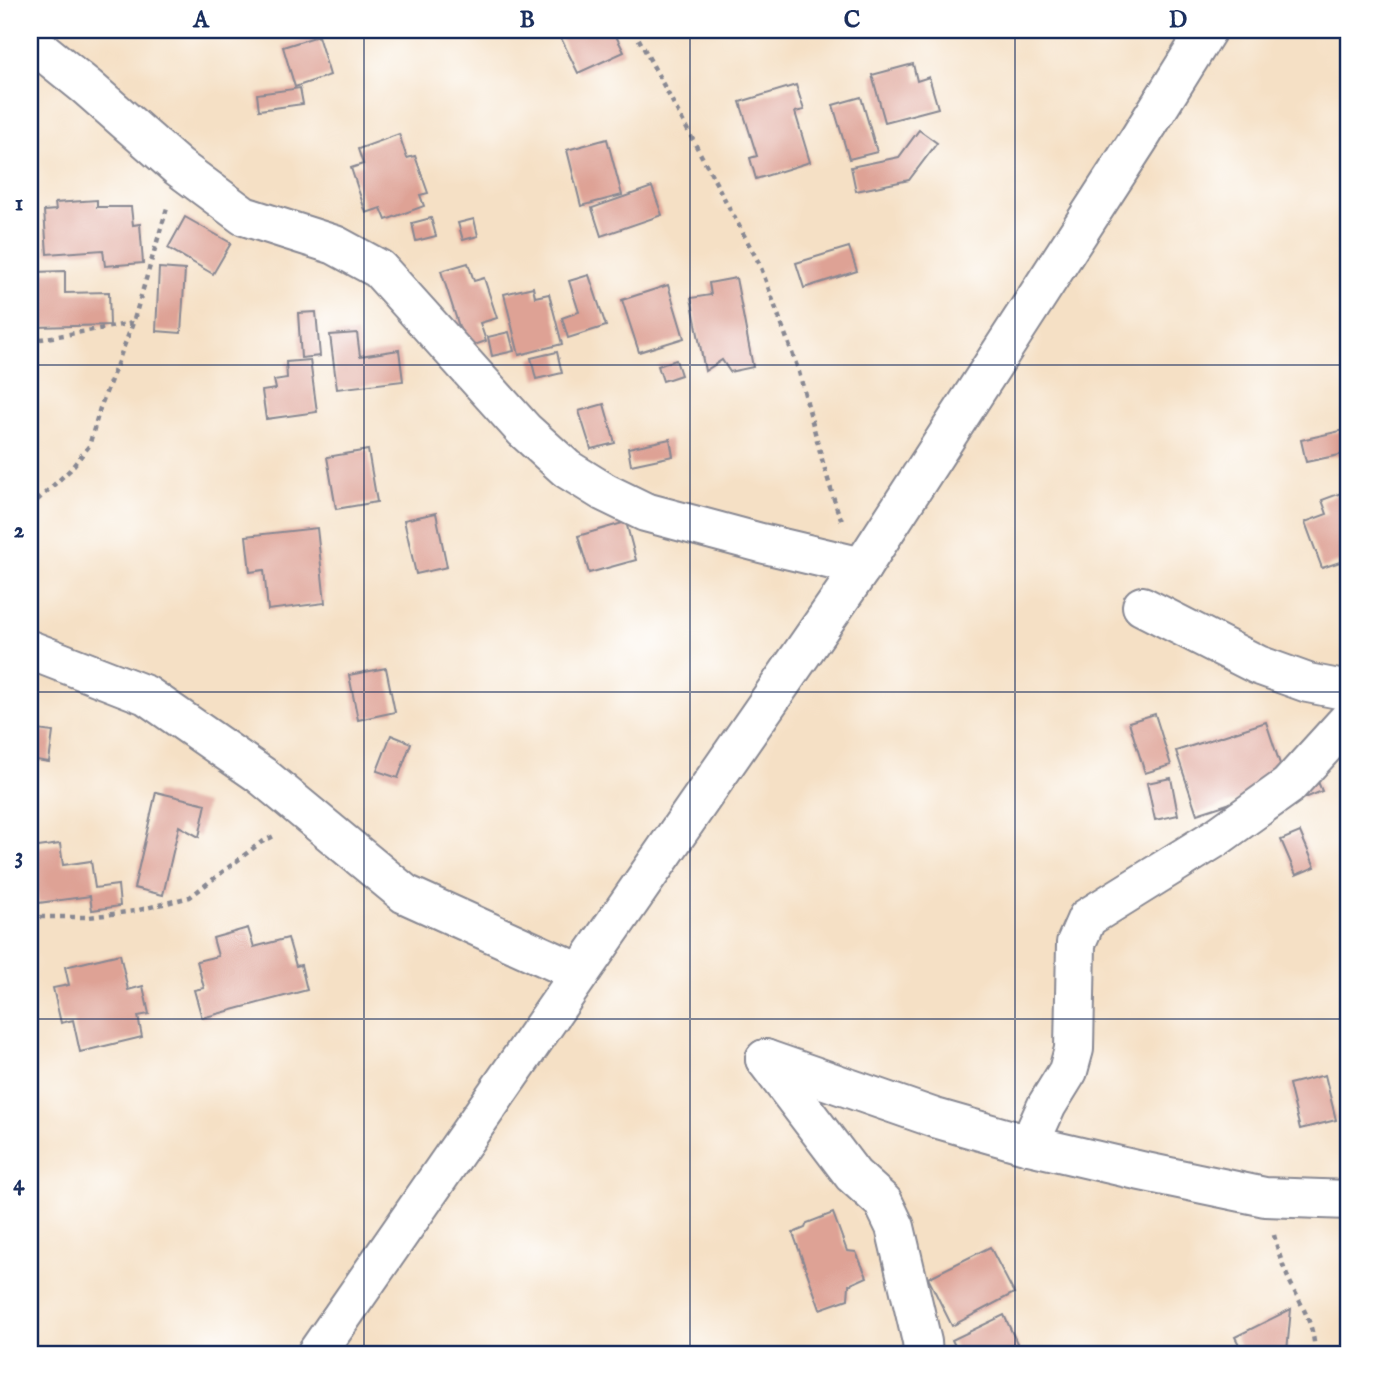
<svg xmlns="http://www.w3.org/2000/svg" width="1379" height="1384" viewBox="0 0 1379 1384" font-family="'IM FELL English',serif">
	<rect width="100%" height="100%" fill="#fff"/>
	<filter id="ink" filterUnits="userSpaceOnUse"><feTurbulence type="fractalNoise" baseFrequency=".0143" numOctaves="2"/><feDisplacementMap in="SourceGraphic" scale="14" xChannelSelector="R" yChannelSelector="G"/><feConvolveMatrix kernelMatrix="1 2 1 2 8 2 1 2 1" color-interpolation-filters="sRGB"/></filter>
	<filter id="wash" filterUnits="userSpaceOnUse"><feTurbulence type="fractalNoise" baseFrequency=".00686" numOctaves="4" result="noise"/><feDisplacementMap in="SourceGraphic" scale="28" xChannelSelector="R" yChannelSelector="G"/><feGaussianBlur stdDeviation="1.57" result="paint"/><feColorMatrix in="noise" values="0 0 0 0 0 0 0 0 0 0 0 0 0 0 0 0 0 1.4 0 .05"/><feComposite in="paint" operator="in"/></filter>
	<g filter="url(#wash)">
		<rect width="100%" height="100%" fill="#f5e0c5"/>
		<g id="blocks">
			<g fill="#dea295">
				<path d="M557,30H613L624,52L578,73Z"/>
				<path d="M318,36L330,75L295,87L283,47Z"/>
				<path d="M913,64L917,81L929,77L938,108L885,122L872,75Z"/>
				<path d="M796,85L804,110L795,112L810,162L756,179L750,158L757,156L740,102Z"/>
				<path d="M300,88L303,104L259,110L257,94Z"/>
				<path d="M861,97L877,152L849,159L833,105Z"/>
				<path d="M919,130L937,143L909,180L856,191L851,167L899,157Z"/>
				<path d="M399,134L407,158L415,156L428,193L420,195L424,206L386,220L381,208L366,213L351,168L363,164L358,149Z"/>
				<path d="M607,139L622,195L581,206L567,150Z"/>
				<path d="M652,187L662,215L601,236L592,208Z"/>
				<path d="M97,200V207H131L133,225L140,224L143,263L105,266L103,250L47,254L44,211L56,210L55,203Z"/>
				<path d="M185,217L231,243L213,274L168,248Z"/>
				<path d="M431,218L436,236L416,241L412,223Z"/>
				<path d="M474,219L478,236L463,240L458,223Z"/>
				<path d="M849,247L857,271L804,288L796,263Z"/>
				<path d="M468,263L474,281L484,278L497,318L480,323L486,341L466,348L441,271Z"/>
				<path d="M159,268L185,270L181,333L156,331Z"/>
				<path d="M65,271V293L109,292L110,325L37,327L35,272Z"/>
				<path d="M589,275L606,326L568,338L562,318L579,312L569,281Z"/>
				<path d="M736,278L753,367L730,372L722,360L705,371L691,298L711,295L709,283Z"/>
				<path d="M668,285L684,338L639,352L622,300Z"/>
				<path d="M533,287L535,297L549,294L562,344L519,355L504,294Z"/>
				<path d="M316,312L320,356L301,358L298,313Z"/>
				<path d="M509,332L514,351L492,356L488,337Z"/>
				<path d="M357,333L360,356L399,350L403,381L337,389L330,335Z"/>
				<path d="M557,352L562,373L536,379L531,358Z"/>
				<path d="M310,360L317,412L266,419L262,391L276,389L274,380L287,378L286,362Z"/>
				<path d="M676,360L681,375L663,381L658,366Z"/>
				<path d="M604,404L615,443L591,449L579,411Z"/>
				<path d="M1349,429V453L1306,462L1301,440Z"/>
				<path d="M670,439L673,456L631,465L628,448Z"/>
				<path d="M368,450L377,502L336,509L327,457Z"/>
				<path d="M1341,493L1344,504L1349,503V559L1322,568L1305,522L1327,514L1322,500Z"/>
				<path d="M436,513L447,567L416,574L404,520Z"/>
				<path d="M626,522L636,560L589,573L578,536Z"/>
				<path d="M317,528L325,603L268,610L264,570L250,572L246,536Z"/>
				<path d="M1349,591V614H1348L1344,592Z"/>
				<path d="M386,668L395,712L358,720L349,675Z"/>
				<path d="M1155,714L1171,765L1145,773L1129,722Z"/>
				<path d="M1266,722L1291,797H1249L1197,814L1176,751Z"/>
				<path d="M30,729L53,732L49,762L30,759Z"/>
				<path d="M391,735L411,743L398,778L377,771Z"/>
				<path d="M1312,768L1322,791L1303,799L1294,776Z"/>
				<path d="M1171,778L1178,815L1155,820L1147,783Z"/>
				<path d="M156,792L206,804L199,837L179,826L163,895L134,888Z"/>
				<path d="M1300,832L1315,867L1296,875L1281,840Z"/>
				<path d="M60,844L63,865L91,861L95,888L118,885L120,906L92,910L90,896L38,903L31,848Z"/>
				<path d="M248,928L254,947L288,938L296,966L301,965L307,990L202,1018L194,990L204,988L197,961L218,956L213,938Z"/>
				<path d="M120,954L128,990L143,986L149,1014L138,1016L142,1037L80,1052L73,1020L61,1023L53,988L69,985L65,967Z"/>
				<path d="M1325,1075L1336,1120L1300,1129L1289,1084Z"/>
				<path d="M833,1213L847,1251L856,1252L867,1277L849,1285L848,1299L820,1309L793,1233L805,1228L807,1223Z"/>
				<path d="M990,1247L1014,1293L952,1326L928,1278Z"/>
				<path d="M1291,1309L1287,1351L1280,1354H1244L1235,1337Z"/>
				<path d="M1004,1315L1022,1354H959L952,1340Z"/>
			</g>
		</g>
	</g>
	<g filter="url(#ink)">
		<use href="#blocks" fill-opacity="0" stroke="#888892" stroke-width="2"/>
		<g fill="none" stroke-linecap="round" stroke-linejoin="round">
			<defs>
				<g id="minor">
					<path d="M30,41L87,87L178,167L244,216L335,245L379,269L524,430L567,469L604,492L645,512L761,543L862,567"/>
					<path d="M1142,606L1258,665L1308,683L1349,691"/>
					<path d="M30,650L146,695L261,775L405,894L580,973"/>
					<path d="M765,1059L935,1118L1029,1145L1141,1171L1265,1197L1349,1200"/>
					<path d="M765,1059L853,1175L883,1202L895,1227L922,1342L923,1354"/>
					<path d="M1029,1145L1047,1105L1068,1071L1074,1049L1076,943L1087,918L1217,837L1288,786L1349,719"/>
					<path d="M316,1354L862,567L1139,139L1207,30"/>
				</g>
			</defs>
			<use href="#minor" stroke="#888892" stroke-width="42"/>
			<g stroke="#888892" stroke-width="4.5" stroke-dasharray="5 5" stroke-linecap="butt">
				<path d="M634,30L760,265L799,372L823,463L837,509L843,523"/>
				<path d="M30,337L35,340L133,323"/>
				<path d="M30,507L70,470L89,446L100,408L133,323L167,208"/>
				<path d="M30,917H89L135,911L190,897L260,843L276,835"/>
				<path d="M1274,1235C1278,1251 1283,1268 1290,1282C1303,1309 1314,1323 1315,1354"/>
			</g>
			<use href="#minor" stroke="#fff" stroke-width="38"/>
		</g>
	</g>
	<path fill="none" stroke="#1b2f5e" stroke-width="2" stroke-opacity="0.55" d="M364,30V1354M690,30V1354M1015,30V1354M30,365H1349M30,692H1349M30,1019H1349"/>
	<rect width="1379" height="1384" fill="none" stroke="#fff" stroke-width="77"/>
	<rect x="38" y="38" width="1302" height="1308" fill="none" stroke="#1b2f5e" stroke-width="2.5"/>
	<g font-size="23" text-anchor="middle" font-weight="bold" fill="#1b2f5e">
		<text x="201" y="27">A</text>
		<text x="527" y="27">B</text>
		<text x="852" y="27">C</text>
		<text x="1178" y="27">D</text>
		<text x="19" y="210">1</text>
		<text x="19" y="537">2</text>
		<text x="19" y="863">3</text>
		<text x="19" y="1190">4</text>
	</g>
</svg>
